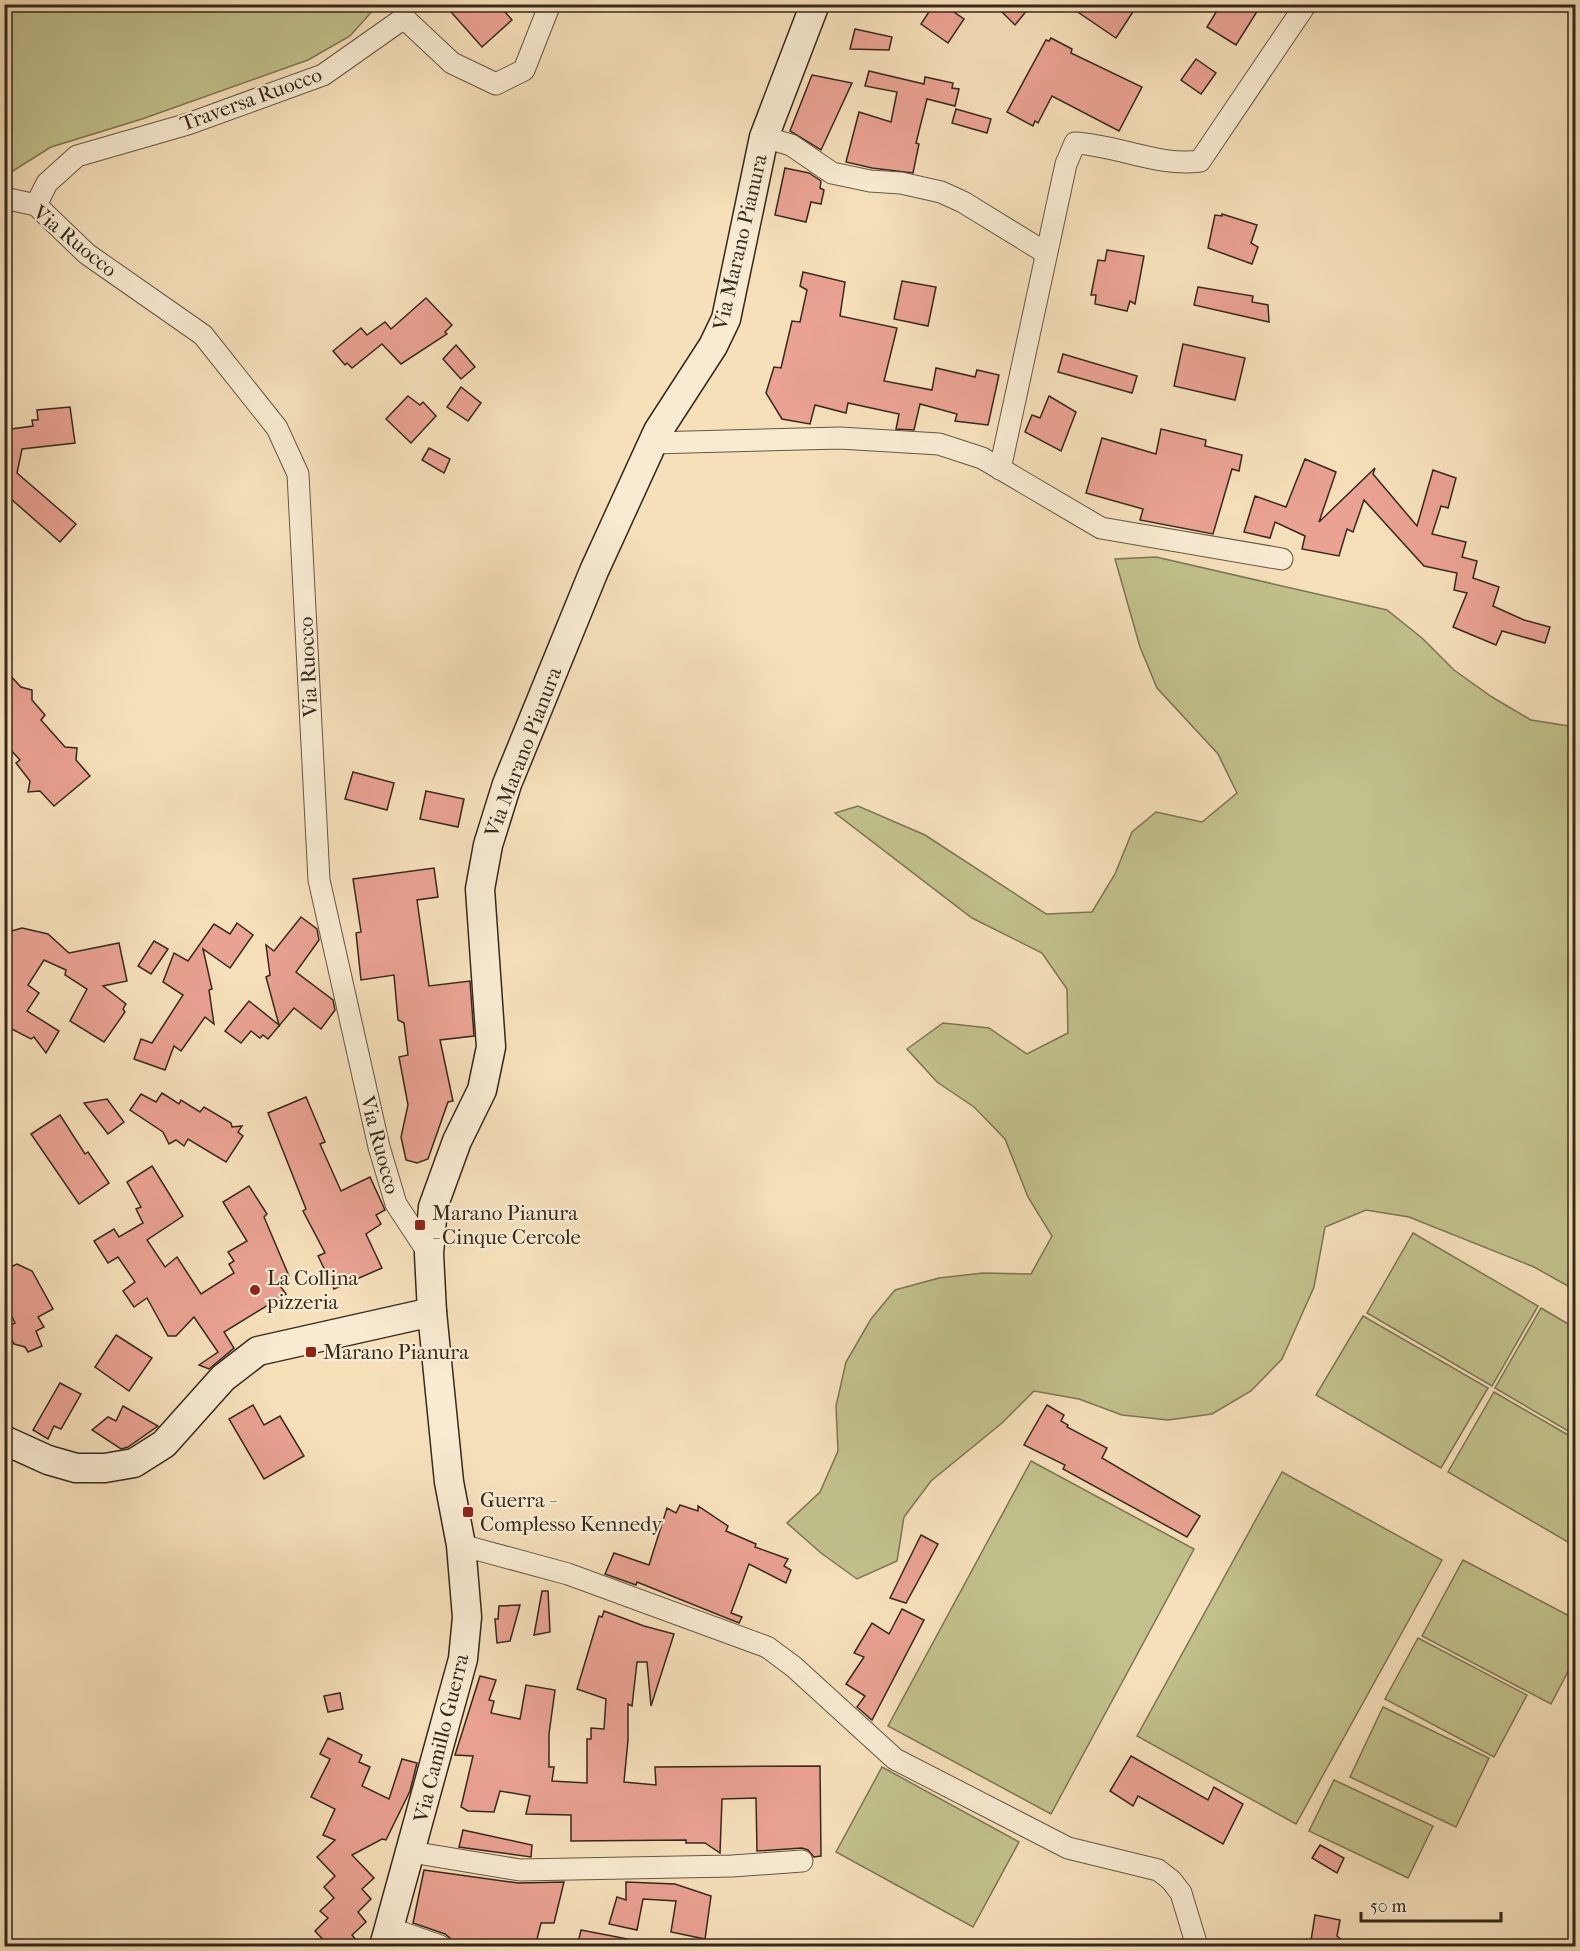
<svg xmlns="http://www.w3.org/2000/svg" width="1580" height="1951" viewBox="0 0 1580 1951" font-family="'IM FELL French Canon',serif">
	<rect width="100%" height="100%" fill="#f5e0ba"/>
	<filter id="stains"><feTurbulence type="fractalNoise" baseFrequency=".00333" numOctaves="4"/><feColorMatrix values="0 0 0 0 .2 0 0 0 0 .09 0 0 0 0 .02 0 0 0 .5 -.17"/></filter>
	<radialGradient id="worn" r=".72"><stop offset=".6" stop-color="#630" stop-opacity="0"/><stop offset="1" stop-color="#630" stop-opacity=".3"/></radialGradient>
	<g fill="#c1c18c" stroke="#7c7554" stroke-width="1.5">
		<path d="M375,5L376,7L350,36L308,60L142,119L51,147L5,176V5Z"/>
		<path d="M1156,557L1387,610L1422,638L1454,670L1492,697L1531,720L1575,727V1290L1534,1267L1409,1217L1366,1210L1325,1227L1314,1287L1282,1359L1251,1391L1212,1414L1168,1420L1122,1415L1079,1399L1034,1391L1002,1423L931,1481L904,1517L897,1561L857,1579L821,1553L787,1523L820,1492L838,1451L836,1406L846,1362L871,1319L895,1290L939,1278L983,1273L1031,1274L1052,1236L1028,1197L1005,1139L974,1107L937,1082L907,1049L943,1023L989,1028L1027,1054L1068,1033L1067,989L1042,953L972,918L835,813L858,806L925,835L1046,914L1092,912L1115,874L1132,832L1156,812L1202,822L1237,793L1218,754L1157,688L1140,647L1115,559Z"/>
		<path d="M1413,1233L1538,1306L1492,1386L1367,1313Z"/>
		<path d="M1541,1308L1575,1328V1435L1495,1388Z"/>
		<path d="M1363,1316L1488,1388L1441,1468L1316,1395Z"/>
		<path d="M1494,1392L1575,1439L1576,1540L1573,1545L1448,1472Z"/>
		<path d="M1031,1461L1194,1549L1051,1814L888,1726Z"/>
		<path d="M1282,1472L1442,1560L1296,1824L1137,1736Z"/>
		<path d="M1463,1560L1575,1619V1658L1551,1704L1422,1636Z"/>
		<path d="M1418,1638L1527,1695L1494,1757L1385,1699Z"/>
		<path d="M1383,1707L1489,1758L1456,1827L1350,1777Z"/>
		<path d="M882,1767L1019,1842L973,1927L836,1852Z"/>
		<path d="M1334,1780L1433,1826L1408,1878L1309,1831Z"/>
	</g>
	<g fill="#eaa292" stroke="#36291d" stroke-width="1.5">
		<path d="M444,4H498L512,20L482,47Z"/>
		<path d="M934,4H960L954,12L964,19L948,43L921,24Z"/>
		<path d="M994,4H1032L1015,25Z"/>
		<path d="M1066,4H1138L1116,38Z"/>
		<path d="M1221,4H1249L1258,10L1236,45L1207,27Z"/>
		<path d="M855,29L892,37L889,50L850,49Z"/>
		<path d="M1051,38L1072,49L1071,53L1142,87L1119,131L1052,96L1038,123L1035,121L1033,126L1007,112L1046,40L1049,41Z"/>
		<path d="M1196,59L1216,73L1201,94L1181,80Z"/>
		<path d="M869,71L924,84L925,77L953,83L952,88L959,89L955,106L927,99L916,143L919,144L913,173L872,168L846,162L859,112L891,122L897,92L865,86Z"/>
		<path d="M812,75L852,83L821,150L790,131Z"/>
		<path d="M956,109L991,119L987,133L952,123Z"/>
		<path d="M785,168L809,173L821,181L820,188L824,190L821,204L811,202L806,222L775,215Z"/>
		<path d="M1222,214L1257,225L1251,243L1258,247L1252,264L1208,248L1215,215L1222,216Z"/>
		<path d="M1107,250L1144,256L1135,304L1130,301L1127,311L1095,304L1096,295H1091L1098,260L1105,261Z"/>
		<path d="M803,272L845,282L840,316L897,328L884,381L932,390L936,368L975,377L977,370L999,375L988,425L955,421L957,414L920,404L914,430L896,429L899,414L848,403L846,413L815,405L810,424L782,419L766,393L774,367L781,368L792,321L800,322L807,290L800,286Z"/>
		<path d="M902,281L936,287L928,326L894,319Z"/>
		<path d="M1198,287L1253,296L1252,302L1268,305L1269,322L1194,305Z"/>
		<path d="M426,298L452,325L445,332L447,334L401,364L382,344L352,368L347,363L345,365L333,351L361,328L367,335L385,322L391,329Z"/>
		<path d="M1183,344L1245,358L1235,400L1174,386Z"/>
		<path d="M456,345L475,367L461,379L443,359Z"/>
		<path d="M1063,354L1137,376L1132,393L1058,372Z"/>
		<path d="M461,387L481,403L468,421L447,407Z"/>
		<path d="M408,396L420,405L423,402L436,416L411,443L386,419Z"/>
		<path d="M1049,396L1076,412L1061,451L1025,432L1032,415L1040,418Z"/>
		<path d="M70,407L75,443L22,449L17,473L76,524L60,542L11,499H4V430L33,426L32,420H38L37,410Z"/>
		<path d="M1161,429L1206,440L1205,446L1242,455L1239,471L1232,469L1213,534L1140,520L1143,509L1086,493L1102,438L1156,454Z"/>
		<path d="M429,448L450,459L444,473L422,460Z"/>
		<path d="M1305,459L1336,472L1319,522L1375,468L1373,474L1417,526L1433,470L1456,478L1448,508L1441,506L1432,534L1466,542L1462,557L1477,561L1473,578L1499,587L1493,606L1524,620L1550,627L1545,643L1502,631L1496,645L1453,627L1467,593L1454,590L1457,573L1424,566L1364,500L1353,532L1347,529L1339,556L1302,549L1305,536L1275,522L1270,538L1244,532L1255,496L1286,507Z"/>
		<path d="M4,669L21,687L32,690V700L45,715L41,720L65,747L77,748L76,760L90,776L54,806L40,791L28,792L30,781L16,763L20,760L4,743Z"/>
		<path d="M353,772L394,783L387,810L345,799Z"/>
		<path d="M426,791L464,799L458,827L420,819Z"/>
		<path d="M434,868L438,897L417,900L429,986L470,981L474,1036L440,1040L453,1101L448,1102L428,1159L417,1163L406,1160L401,1137L408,1105L399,1057L408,1055L404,1023L398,1020L394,975L361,980L356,933L361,932L353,879Z"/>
		<path d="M301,917L317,929L319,940L296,972L333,1000L335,1010L321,1029L294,1008L268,1039L263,1035L260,1038L251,1031L241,1043L225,1031L249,1001L279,1025L266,977L270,975L266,945L274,951Z"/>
		<path d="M237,923L253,935L230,968L203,949L212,989L209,990L214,1024L205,1017L181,1051L174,1046L165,1070L134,1059L141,1039L152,1043L183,995L163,982L174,953L188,961L214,924L230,934Z"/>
		<path d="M22,928L48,934L69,953L119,943L127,981L103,986L126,1004L123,1009L125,1012L104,1042L70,1021L87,989L65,975L66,970L44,960L28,985L39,993L27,1011L59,1031L46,1053L34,1037L31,1039L4,1025V933Z"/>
		<path d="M154,941L168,949L151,974L138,966Z"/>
		<path d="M162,1093L179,1104L181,1100L200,1112L204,1107L231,1123L232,1127L242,1126L238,1132L243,1136L226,1162L188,1139L184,1146L176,1140L169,1144L163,1132L130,1110L141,1094L156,1102Z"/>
		<path d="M306,1097L325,1142L320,1144L341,1191L370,1177L385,1210L376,1215L381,1224L366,1234L382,1268L334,1289L318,1256L325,1253L303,1211L306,1209L268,1113Z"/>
		<path d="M107,1099L124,1122L108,1134L84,1103Z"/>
		<path d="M60,1115L85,1154L88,1152L109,1183L79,1204L31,1134Z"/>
		<path d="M152,1166L183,1216L147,1240L165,1267L177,1257L201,1294L234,1273L229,1264L234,1261L228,1252L247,1241L223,1202L249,1186L267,1214L264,1217L289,1276L278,1283L286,1294L224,1332L234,1348L209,1369L199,1365L218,1352L194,1317L176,1336H168L147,1298L134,1307L123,1291L135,1282L118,1257L108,1263L94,1241L114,1229L119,1237L143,1223L136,1209L141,1207L127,1182Z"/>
		<path d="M17,1264L32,1271L53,1309L38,1317L44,1327L36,1331L42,1346L28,1352L25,1347L14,1344L6,1328L15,1323L4,1300V1270Z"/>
		<path d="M116,1335L152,1358L129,1391L95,1367Z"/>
		<path d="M60,1383L81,1394L61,1429L54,1426L48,1439L33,1430Z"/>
		<path d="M253,1405L264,1425L280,1416L304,1456L264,1479L229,1419Z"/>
		<path d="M1047,1405L1064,1415L1061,1421L1068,1425L1067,1427L1107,1448L1102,1458L1200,1516L1187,1537L1063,1469L1065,1465L1024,1445Z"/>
		<path d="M123,1406L158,1426L128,1447L121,1449L92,1430L108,1417L116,1421Z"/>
		<path d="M680,1505L698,1511V1506L728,1526L726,1531L756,1544L755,1547L788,1559L784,1566L791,1570L786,1583L749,1564L731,1613L742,1617L739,1623L637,1582L636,1585L605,1574L614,1553L649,1565L667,1508L676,1513Z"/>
		<path d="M921,1535L938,1544L906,1603L890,1598Z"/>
		<path d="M542,1591H548L550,1632L534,1635Z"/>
		<path d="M520,1605L510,1641L497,1643L495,1619H498L499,1606Z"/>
		<path d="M902,1609L924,1620L872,1720L857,1707L865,1696L846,1684L864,1657L854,1653L872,1623L889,1634Z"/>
		<path d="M604,1611L644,1626L674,1634L651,1706L647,1662H637L632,1706L628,1704V1740L624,1782L656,1785L655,1767L820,1766L821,1856L814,1857L808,1850L802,1848L757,1851L756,1798L722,1799L720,1853L705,1843H686V1840L571,1841V1815L526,1814L530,1796L500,1791L494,1812L468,1811L461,1807L473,1756L455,1755L480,1676L496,1680L489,1700L494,1701L491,1713L520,1719L526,1685L555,1690L549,1734V1767H554L552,1781L587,1783V1739H591V1728L604,1729L606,1699L577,1689L599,1616L602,1617Z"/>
		<path d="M340,1693L343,1709L328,1712L324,1696Z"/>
		<path d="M328,1738L362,1755L359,1762L370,1767L362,1786L389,1799L402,1759L417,1763L410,1791L386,1840L382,1839L352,1855L374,1878L362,1889L371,1899L358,1912L366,1922L352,1935L362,1947H330L315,1931L328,1918L320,1911L334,1898L324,1887L335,1876L317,1857L335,1840L323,1835L335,1809L311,1797L330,1759L320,1754Z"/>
		<path d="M1131,1756L1208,1800L1214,1787L1243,1804L1223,1844L1138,1796L1133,1806L1110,1791Z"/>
		<path d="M463,1830L532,1845L531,1857L459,1847Z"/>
		<path d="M1320,1845L1344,1858L1337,1873L1312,1858Z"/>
		<path d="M424,1870L518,1883L564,1882L554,1923H541L535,1947H452L450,1938L445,1934L413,1923Z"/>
		<path d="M626,1882L675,1884L711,1896L705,1939L671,1932L676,1901L643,1899L637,1930L609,1924L617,1897L626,1900Z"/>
		<path d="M1315,1915L1340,1920L1337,1936L1351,1947H1310Z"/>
		<path d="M581,1930L628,1939L627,1947H577Z"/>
	</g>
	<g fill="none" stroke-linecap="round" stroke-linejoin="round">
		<defs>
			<g id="street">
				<path d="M764,137L791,145L832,173L870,181L901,183L941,192L963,202L1046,253"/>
				<path d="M4,198L36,205L87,254L203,335L277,428L298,474L319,880L379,1147L396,1204L429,1254"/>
				<path d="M36,205L47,183L77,156L188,124L323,75L404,18L452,63L496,84L524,70L550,4"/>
				<path d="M652,443L840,438L939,444L982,458L1101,528L1282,559"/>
				<path d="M1000,469L1066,164L1075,143C1117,145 1159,167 1200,161L1306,4"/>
				<path d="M461,1545L568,1574L767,1647L794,1667L895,1759L1068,1848L1158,1870L1171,1880L1181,1893L1197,1946"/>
				<path d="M411,1852L520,1870L732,1866L802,1861"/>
				<path d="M389,1928L440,1946"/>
			</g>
			<g id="secondary">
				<path d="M4,1440L48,1460L76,1468H105L134,1463L164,1444L223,1378L258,1351L432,1312"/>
				<path d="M384,1946L463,1659L467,1617L461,1545L449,1482L432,1312L429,1254L433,1207L457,1141L482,1090L491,1047L480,889L488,845L507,784L594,571L658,431L713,346L726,319L764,137L815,4"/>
			</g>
		</defs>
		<use href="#street" stroke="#665744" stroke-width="23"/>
		<use href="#secondary" stroke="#36291d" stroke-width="31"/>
		<use href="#street" stroke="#f8ebd2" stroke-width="21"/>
		<use href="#secondary" stroke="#f8ebd2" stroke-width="28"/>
	</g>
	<g fill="#8f2418" stroke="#f8ebd2" stroke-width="2">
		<rect x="414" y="1219" width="12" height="12" rx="3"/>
		<circle cx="255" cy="1290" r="6"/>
		<rect x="305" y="1346" width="12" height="12" rx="3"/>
		<rect x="462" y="1506" width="12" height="12" rx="3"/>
	</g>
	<g text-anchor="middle" stroke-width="4.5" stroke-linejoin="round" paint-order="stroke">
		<g font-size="21" fill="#36291d" stroke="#f8ebd2">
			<text transform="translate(251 99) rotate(-20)" y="7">Traversa Ruocco</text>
			<text transform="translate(75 241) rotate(39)" y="7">Via Ruocco</text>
			<text transform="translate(740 242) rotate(-77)" y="7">Via Marano Pianura</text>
			<text transform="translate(308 667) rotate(-93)" y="7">Via Ruocco</text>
			<text transform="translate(523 752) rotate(-69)" y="7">Via Marano Pianura</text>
			<text transform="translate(380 1145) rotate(75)" y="7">Via Ruocco</text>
			<text transform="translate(441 1738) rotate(-76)" y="7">Via Camillo Guerra</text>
		</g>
		<g font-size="21" fill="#36291d" stroke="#f8ebd2" text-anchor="start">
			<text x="432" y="1220">Marano Pianura<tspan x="432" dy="24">- Cinque Cercole</tspan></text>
			<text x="267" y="1285">La Collina<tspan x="267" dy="24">pizzeria</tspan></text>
			<text x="323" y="1359">Marano Pianura</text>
			<text x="480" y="1507">Guerra -<tspan x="480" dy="24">Complesso Kennedy</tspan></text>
		</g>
	</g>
	<rect width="1580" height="1951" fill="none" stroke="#f5e0ba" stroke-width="24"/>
	<rect x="6" y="6" width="1568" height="1939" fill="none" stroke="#36291d" stroke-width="3"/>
	<rect x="12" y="12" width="1556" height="1927" fill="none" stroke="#36291d" stroke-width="1.5"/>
	<path d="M1361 1912v9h140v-9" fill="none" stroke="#36291d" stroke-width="3"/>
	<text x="1370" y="1912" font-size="18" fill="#36291d" stroke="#f8ebd2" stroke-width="4.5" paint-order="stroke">50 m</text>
	<rect width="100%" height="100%" filter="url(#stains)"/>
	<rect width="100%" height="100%" fill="url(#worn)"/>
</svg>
